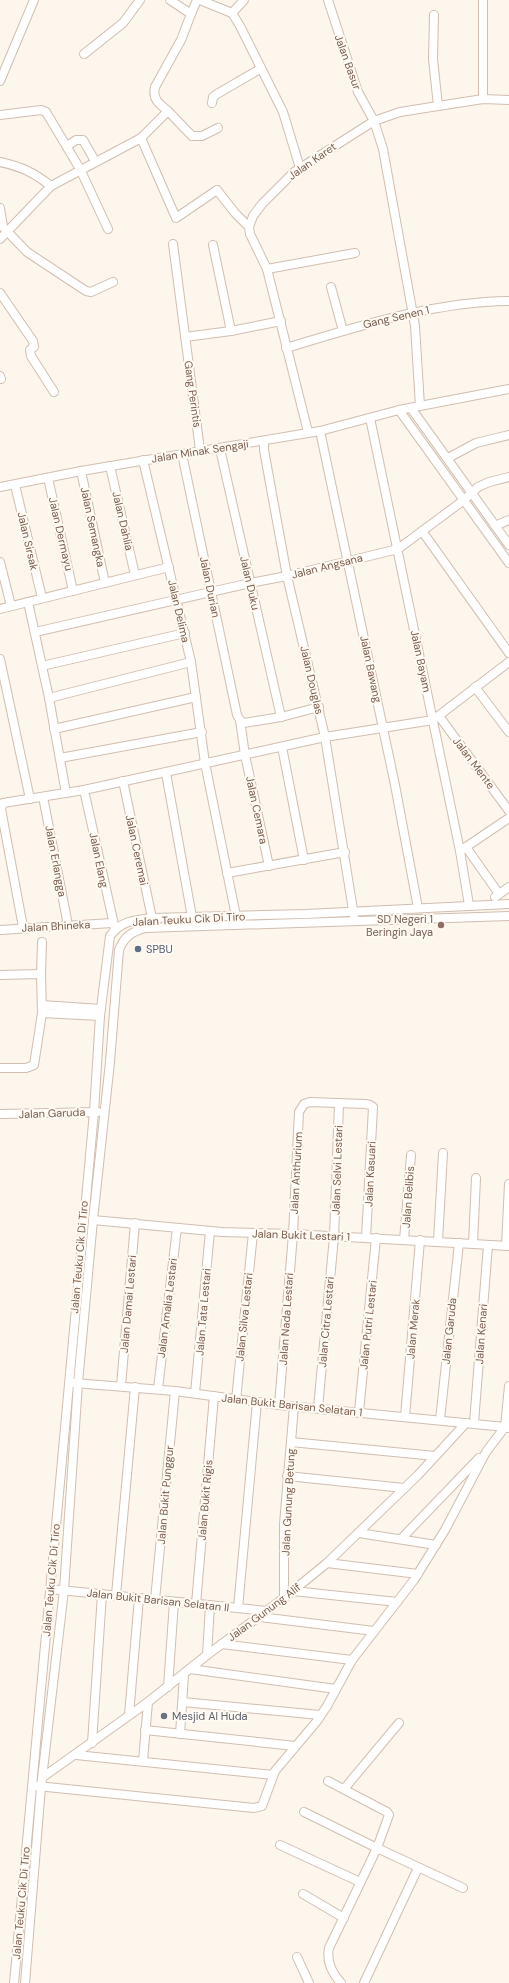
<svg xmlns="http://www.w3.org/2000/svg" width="509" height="1983" viewBox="0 0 509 1983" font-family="'DM Sans',sans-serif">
	<rect width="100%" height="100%" fill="#fdf6ec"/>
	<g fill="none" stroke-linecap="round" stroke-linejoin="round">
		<defs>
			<g id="minor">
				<path d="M200,0L232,13L240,26L283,112L300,168"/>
				<path d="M328,0L358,92L374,121L383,149L415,326L420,406"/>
				<path d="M483,0V99"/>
				<path d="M232,13L244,0"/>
				<path d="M191,14L197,0"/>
				<path d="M434,15L433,59L438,106"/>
				<path d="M84,54L123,23L140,0"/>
				<path d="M0,81L34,0"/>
				<path d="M212,103L213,97L217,94L260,69"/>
				<path d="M168,111L192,136H202L218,128"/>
				<path d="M0,115L41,110L46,112L80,169L108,229"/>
				<path d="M141,138L176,218L217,190L235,213L249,227"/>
				<path d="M67,146L76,140H83L95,161"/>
				<path d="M0,162C22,167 33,172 51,186"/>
				<path d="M0,208L3,227L27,252L86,291L91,292L113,282"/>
				<path d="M0,239L51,186L141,138L168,111C159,104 152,99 155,87L181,40L191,14L170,0"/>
				<path d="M173,244L200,450"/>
				<path d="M213,245L231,331"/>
				<path d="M267,269L355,253"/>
				<path d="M331,287L343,331"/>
				<path d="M0,293L33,341L34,347L30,350L31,356L54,392"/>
				<path d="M185,337L231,331L281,321"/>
				<path d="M286,348C360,326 432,302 509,301"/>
				<path d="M0,376L1,379"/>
				<path d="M411,408L509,545"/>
				<path d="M399,410L509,563"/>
				<path d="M370,418L460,851L469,905"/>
				<path d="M320,431L395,785L418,908"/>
				<path d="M308,432L267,269L250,234L249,227L253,216L262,204L294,172L374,121L400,112L438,106L483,99L509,100"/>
				<path d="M264,441V450L287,576L325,737L354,916"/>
				<path d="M220,449L281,717"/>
				<path d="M182,454L237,715L240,720L245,755L269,866"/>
				<path d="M448,458L476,443L509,435"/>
				<path d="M143,460L191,662L205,763L237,921"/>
				<path d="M110,466L135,575"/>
				<path d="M81,471L105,583"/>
				<path d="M48,478L73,591"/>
				<path d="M15,485L42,598"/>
				<path d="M0,487L81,471L320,431L399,410L509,389"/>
				<path d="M495,526L509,520"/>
				<path d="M422,531L509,653"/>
				<path d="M0,562L11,606"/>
				<path d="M28,602L49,698L66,793"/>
				<path d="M0,609L169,567"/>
				<path d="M35,632L250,583L287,576L398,549L464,500L478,487L489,482L509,477"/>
				<path d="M0,659L30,799"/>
				<path d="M42,666L185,633"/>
				<path d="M475,687L509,732"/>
				<path d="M49,698L191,662"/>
				<path d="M439,716L509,811"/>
				<path d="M240,720L244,723L281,717L319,707"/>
				<path d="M54,729L196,697"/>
				<path d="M282,747L304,860"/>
				<path d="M60,758L202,732"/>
				<path d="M166,773L192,917"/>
				<path d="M123,781L152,918"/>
				<path d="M84,790L115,929"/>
				<path d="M43,797L68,925"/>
				<path d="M466,847L499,894"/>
				<path d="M460,851L509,818"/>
				<path d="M227,873L345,852"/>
				<path d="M495,897L509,887"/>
				<path d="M23,927L1,809L3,803L84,790L325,737L433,720L509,662"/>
				<path d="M0,930L112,923"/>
				<path d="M41,974L42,942"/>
				<path d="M0,975L41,974L42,1013L34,1065L26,1068H0"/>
				<path d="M42,1005L101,1009"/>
				<path d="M42,1013L100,1016"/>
				<path d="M0,1114L98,1112"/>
				<path d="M93,1220L222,1232L293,1234L509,1246"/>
				<path d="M404,1240L411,1155"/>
				<path d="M438,1241L443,1153"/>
				<path d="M473,1244L476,1178"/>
				<path d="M506,1246L509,1184"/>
				<path d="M74,1383L175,1391L279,1405L505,1427L509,1386"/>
				<path d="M121,1386L135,1223"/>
				<path d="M158,1389L177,1228"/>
				<path d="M195,1393L210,1231"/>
				<path d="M236,1400L253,1233"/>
				<path d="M279,1405L293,1234L299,1112L304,1104L310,1102L365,1104L370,1105L373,1107L366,1238"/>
				<path d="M318,1408L334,1237L339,1104"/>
				<path d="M359,1412L376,1238"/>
				<path d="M405,1417L420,1240"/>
				<path d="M440,1420L459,1243"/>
				<path d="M474,1423L488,1245"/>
				<path d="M291,1442L435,1456"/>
				<path d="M287,1476L404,1488"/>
				<path d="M359,1533L436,1545"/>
				<path d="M402,1538L479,1458"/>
				<path d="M327,1563L418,1574"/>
				<path d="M50,1589L267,1611"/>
				<path d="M293,1591L397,1602"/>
				<path d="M116,1595L135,1387"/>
				<path d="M284,1598V1524L294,1406"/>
				<path d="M155,1600L175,1391"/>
				<path d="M196,1604L214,1396"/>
				<path d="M238,1608L257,1402"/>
				<path d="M260,1617L374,1631"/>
				<path d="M222,1644L352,1660"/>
				<path d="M207,1655L210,1605"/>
				<path d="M190,1669L336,1689"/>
				<path d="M168,1687L174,1602"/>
				<path d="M183,1702L320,1715"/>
				<path d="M129,1715L139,1598"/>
				<path d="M145,1730L295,1746"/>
				<path d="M180,1734L184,1675"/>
				<path d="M92,1743L102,1594"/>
				<path d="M76,1755L273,1775"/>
				<path d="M143,1761L148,1702"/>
				<path d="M43,1777L148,1702L207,1655L284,1598L327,1563L418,1475L466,1423"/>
				<path d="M37,1786L254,1808L262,1806L275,1771L317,1721L327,1706L352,1660L414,1580L445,1530L486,1452L505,1427L509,1428"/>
				<path d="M344,1789L399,1723"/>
				<path d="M304,1812L377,1848L389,1815L387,1812L328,1781"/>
				<path d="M280,1845L360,1882"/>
				<path d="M303,1894L344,1918"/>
				<path d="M297,1957L309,1983"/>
				<path d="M14,1983L94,1112L100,1016L110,936C121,921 134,920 152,918L306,914L509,904"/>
				<path d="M25,1983L41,1787L64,1590L78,1383L93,1220L110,1062L119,950C124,937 131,932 145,928L509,916"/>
				<path d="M341,1983C332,1973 326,1962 329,1948L377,1848L463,1888"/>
				<path d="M364,1983L418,1868"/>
			</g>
		</defs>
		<use href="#minor" stroke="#d1beb0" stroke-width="10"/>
		<use href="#minor" stroke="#fff" stroke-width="8"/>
	</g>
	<circle fill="#8d6e63" stroke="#fffaf3" stroke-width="1.5" cx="441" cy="925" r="4"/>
	<circle fill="#5c6f8a" stroke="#fffaf3" stroke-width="1.5" cx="138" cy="949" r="4"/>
	<circle fill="#6b7280" stroke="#fffaf3" stroke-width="1.5" cx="164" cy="1716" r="4"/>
	<g text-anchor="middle" stroke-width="4" stroke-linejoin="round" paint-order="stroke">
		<g font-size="11" fill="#7a5c4d" stroke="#fffaf3">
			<text transform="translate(348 62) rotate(70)" y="4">Jalan Basur</text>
			<text transform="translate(312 161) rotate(-35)" y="4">Jalan Karet</text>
			<text transform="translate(396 317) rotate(-13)" y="4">Gang Senen 1</text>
			<text transform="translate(193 394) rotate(82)" y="4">Gang Perintis</text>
			<text transform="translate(200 451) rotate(-9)" y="4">Jalan Minak Sengaji</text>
			<text transform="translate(123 521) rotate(77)" y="4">Jalan Dahlia</text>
			<text transform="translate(93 527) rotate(78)" y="4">Jalan Semangka</text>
			<text transform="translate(61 534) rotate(77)" y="4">Jalan Dermayu</text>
			<text transform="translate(28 541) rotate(77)" y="4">Jalan Sirsak</text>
			<text transform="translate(327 566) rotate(-14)" y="4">Jalan Angsana</text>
			<text transform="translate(250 583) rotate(77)" y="4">Jalan Duku</text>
			<text transform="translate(210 587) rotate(78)" y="4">Jalan Durian</text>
			<text transform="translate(179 611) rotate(77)" y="4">Jalan Delima</text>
			<text transform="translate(421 661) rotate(78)" y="4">Jalan Bayam</text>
			<text transform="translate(371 669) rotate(78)" y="4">Jalan Bawang</text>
			<text transform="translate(312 680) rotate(77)" y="4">Jalan Douglas</text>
			<text transform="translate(474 763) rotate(53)" y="4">Jalan Mente</text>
			<text transform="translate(257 810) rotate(78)" y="4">Jalan Cemara</text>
			<text transform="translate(137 850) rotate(78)" y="4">Jalan Ceremai</text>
			<text transform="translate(99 860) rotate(78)" y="4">Jalan Elang</text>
			<text transform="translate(56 861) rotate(79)" y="4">Jalan Erlangga</text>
			<text transform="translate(189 919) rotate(-3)" y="4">Jalan Teuku Cik Di Tiro</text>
			<text transform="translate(56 926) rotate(-3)" y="4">Jalan Bhineka</text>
			<text transform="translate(52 1113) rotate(-2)" y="4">Jalan Garuda</text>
			<text transform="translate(337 1170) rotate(-88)" y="4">Jalan Selvi Lestari</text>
			<text transform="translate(296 1173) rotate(-87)" y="4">Jalan Anthurium</text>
			<text transform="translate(370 1174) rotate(-87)" y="4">Jalan Kasuari</text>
			<text transform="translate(408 1197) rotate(-86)" y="4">Jalan Belibis</text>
			<text transform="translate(301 1235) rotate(2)" y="4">Jalan Bukit Lestari 1</text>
			<text transform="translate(79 1257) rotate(-85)" y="4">Jalan Teuku Cik Di Tiro</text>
			<text transform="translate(128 1304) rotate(-85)" y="4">Jalan Damai Lestari</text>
			<text transform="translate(167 1308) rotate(-83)" y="4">Jalan Amalia Lestari</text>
			<text transform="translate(203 1312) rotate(-85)" y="4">Jalan Tata Lestari</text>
			<text transform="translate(244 1317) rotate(-84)" y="4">Jalan Silva Lestari</text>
			<text transform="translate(286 1319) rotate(-86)" y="4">Jalan Nada Lestari</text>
			<text transform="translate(326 1322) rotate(-85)" y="4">Jalan Citra Lestari</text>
			<text transform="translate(368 1325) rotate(-84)" y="4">Jalan Putri Lestari</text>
			<text transform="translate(413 1329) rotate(-85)" y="4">Jalan Merak</text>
			<text transform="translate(449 1331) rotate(-84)" y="4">Jalan Garuda</text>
			<text transform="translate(481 1334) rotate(-86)" y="4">Jalan Kenari</text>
			<text transform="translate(292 1405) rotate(6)" y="4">Jalan Bukit Barisan Selatan 1</text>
			<text transform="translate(165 1495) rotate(-85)" y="4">Jalan Bukit Punggur</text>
			<text transform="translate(205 1500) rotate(-85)" y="4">Jalan Bukit Rigis</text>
			<text transform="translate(288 1502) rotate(-87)" y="4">Jalan Gunung Betung</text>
			<text transform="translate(51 1580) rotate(-85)" y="4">Jalan Teuku Cik Di Tiro</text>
			<text transform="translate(158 1600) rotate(6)" y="4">Jalan Bukit Barisan Selatan II</text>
			<text transform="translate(264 1612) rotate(-37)" y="4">Jalan Gunung Alif</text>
			<text transform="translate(21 1903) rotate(-85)" y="4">Jalan Teuku Cik Di Tiro</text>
		</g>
		<g font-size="11" fill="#785e54" stroke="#fffaf3" text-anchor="end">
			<text x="433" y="923">SD Negeri 1<tspan x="433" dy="13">Beringin Jaya</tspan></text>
		</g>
		<g font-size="11" fill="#4e5e75" stroke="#fffaf3" text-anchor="start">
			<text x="146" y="953">SPBU</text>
		</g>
		<g font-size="11" fill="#5b616d" stroke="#fffaf3" text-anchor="start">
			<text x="172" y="1720">Mesjid Al Huda</text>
		</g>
	</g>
</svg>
